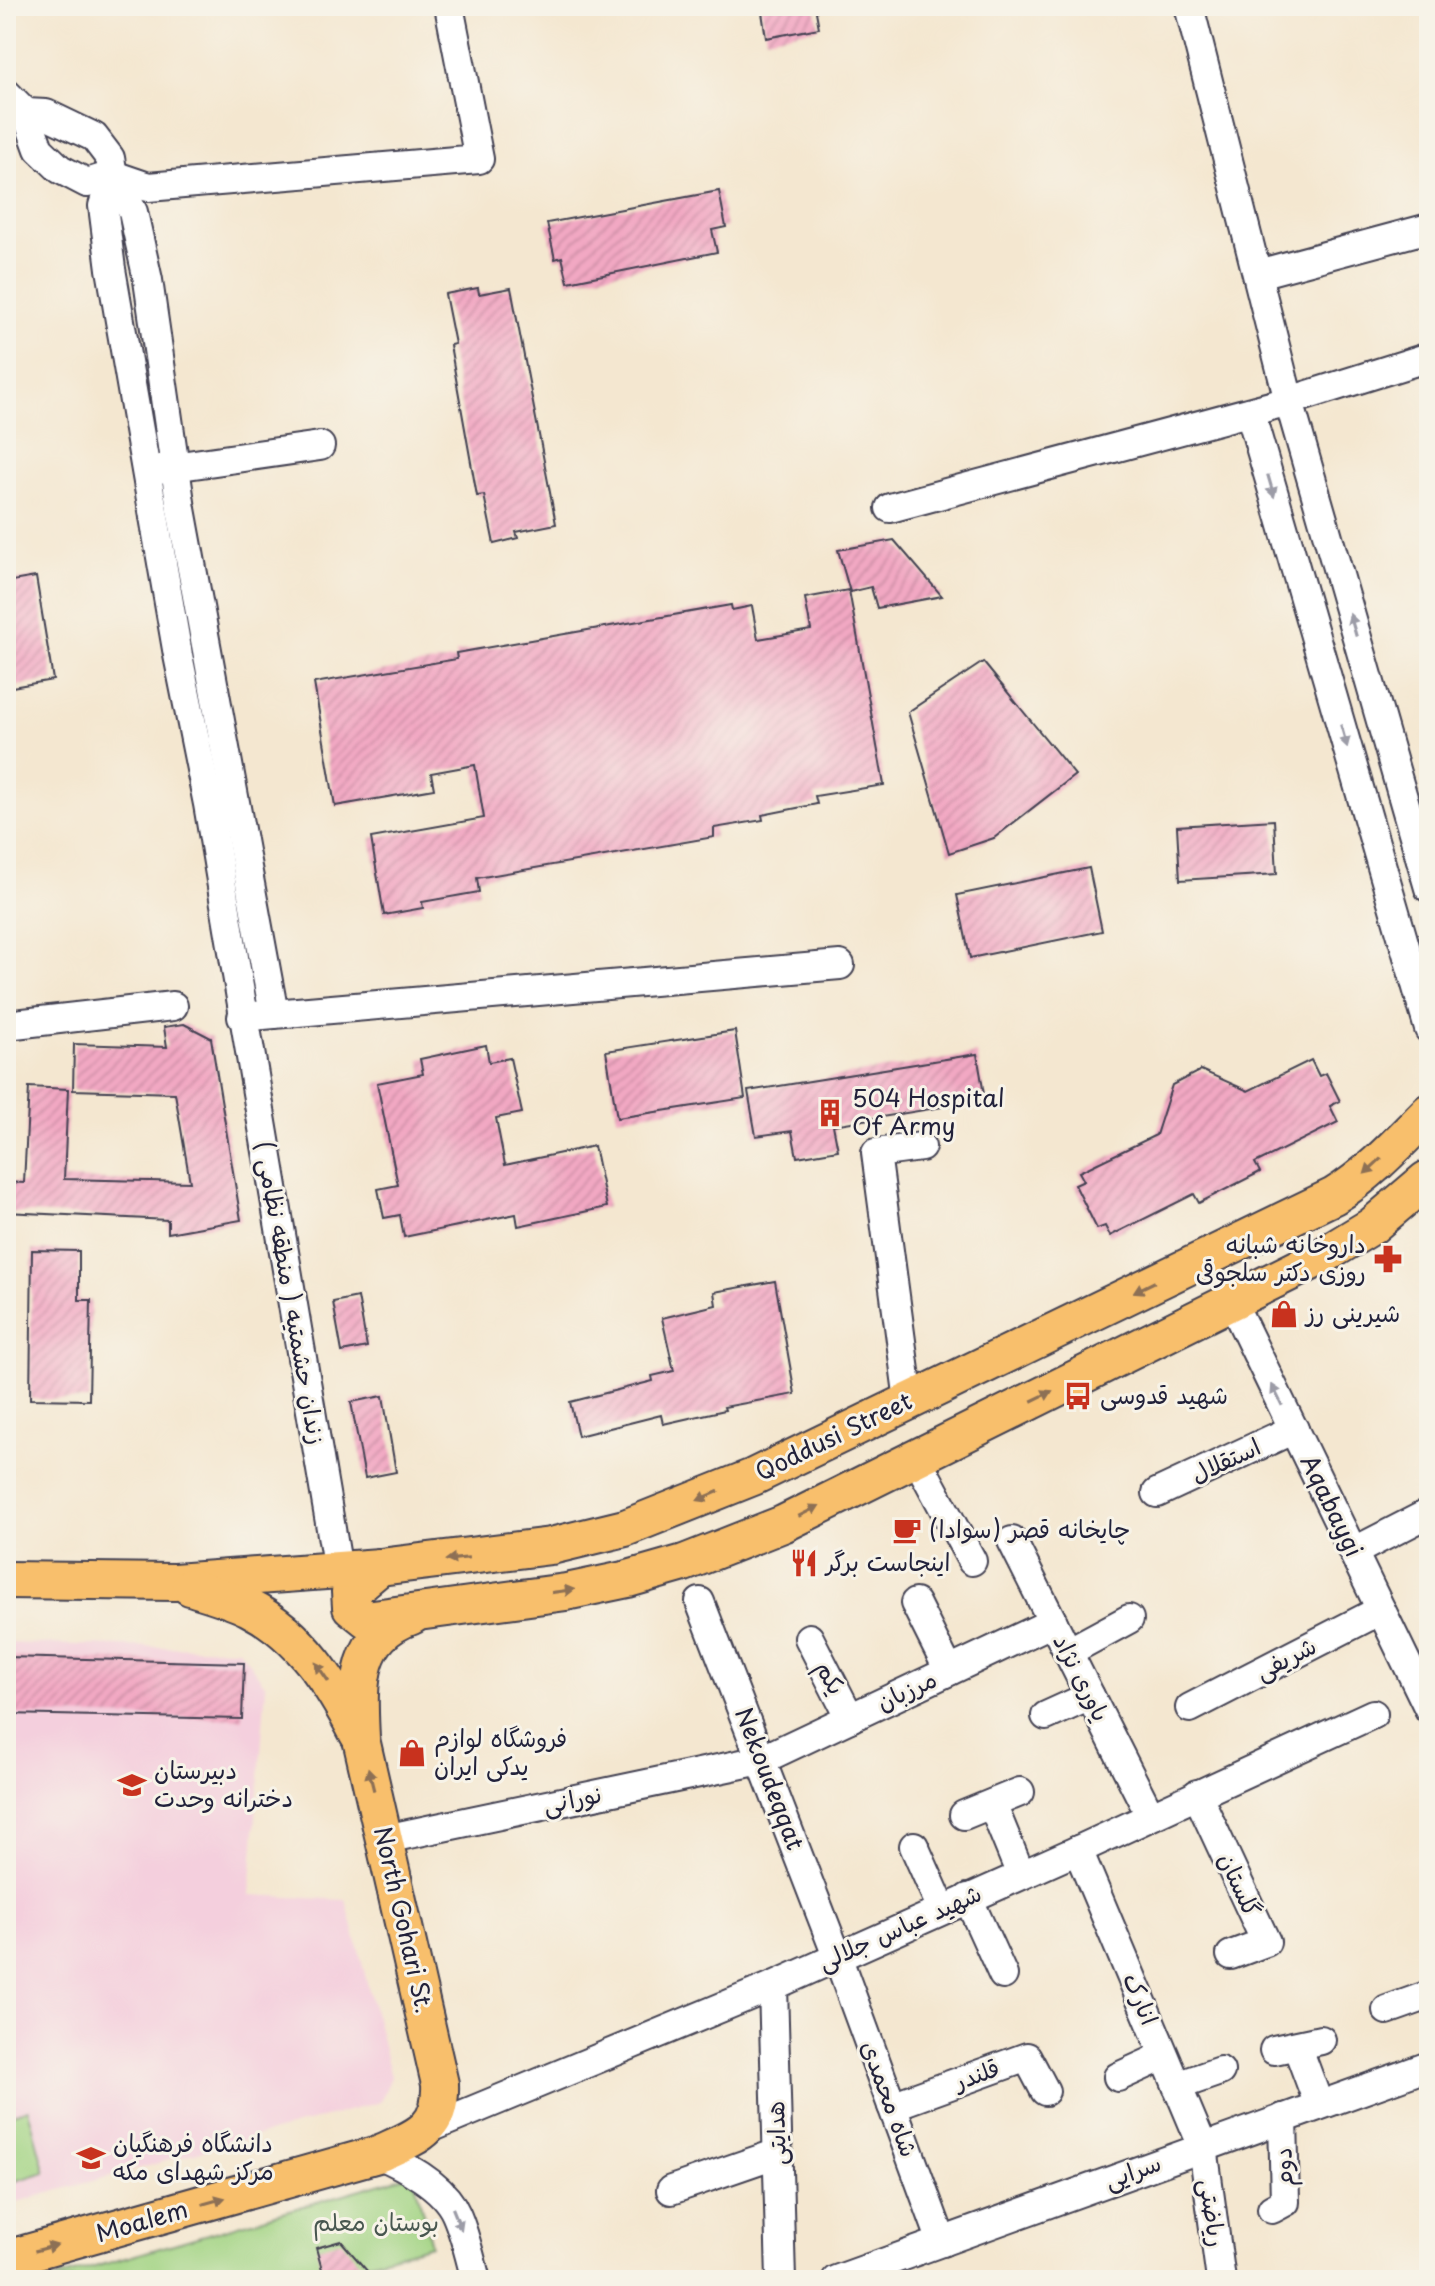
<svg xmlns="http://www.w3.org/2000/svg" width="1435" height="2286" viewBox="0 0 1435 2286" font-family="'Playpen Sans','Playpen Sans Arabic',sans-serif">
	<defs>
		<pattern id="building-hatch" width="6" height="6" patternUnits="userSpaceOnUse" patternTransform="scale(2)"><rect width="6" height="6" fill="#f2a8c3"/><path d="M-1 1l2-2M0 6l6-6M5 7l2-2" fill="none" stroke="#cf90a8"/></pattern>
	</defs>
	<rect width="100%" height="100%" fill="#f7f3e8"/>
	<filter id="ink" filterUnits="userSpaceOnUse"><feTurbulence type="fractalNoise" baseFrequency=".0125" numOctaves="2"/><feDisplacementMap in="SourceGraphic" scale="16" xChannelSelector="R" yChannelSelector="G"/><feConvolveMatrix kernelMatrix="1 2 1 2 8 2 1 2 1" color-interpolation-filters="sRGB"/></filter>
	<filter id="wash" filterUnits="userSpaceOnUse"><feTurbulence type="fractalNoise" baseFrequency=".006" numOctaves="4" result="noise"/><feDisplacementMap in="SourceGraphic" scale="32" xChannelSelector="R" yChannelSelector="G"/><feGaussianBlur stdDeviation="1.8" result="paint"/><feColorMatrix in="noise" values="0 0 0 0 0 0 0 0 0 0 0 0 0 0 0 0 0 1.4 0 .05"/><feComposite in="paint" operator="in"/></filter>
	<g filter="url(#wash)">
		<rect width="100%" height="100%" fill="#f4e7d0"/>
		<path fill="#f4cfdd" d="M6,1643L239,1649L266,1686L250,1895L346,1900L391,2077L380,2102L6,2205Z"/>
		<g fill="#a1d382" stroke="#627a5e" stroke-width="2">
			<path d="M28,2109L45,2172L6,2184V2116Z"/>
			<path d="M413,2174L431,2245L304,2280H50Z"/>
		</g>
		<g id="blocks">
			<g fill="url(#building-hatch)">
				<path d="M761,6H815L819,28L766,38Z"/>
				<path d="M719,191L726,227L712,230L717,252L568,282L562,257L555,259L547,223Z"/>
				<path d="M478,288L479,294L511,288L556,524L516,532L518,538L494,544L484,495L477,496L450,345L455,344L445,294Z"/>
				<path d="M894,540L942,596L877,608L871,587L850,592L838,550Z"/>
				<path d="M36,577L53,680L6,688V582Z"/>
				<path d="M849,590L884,785L815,796L817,804L762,815L763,820L714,828V837L477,878L479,892L422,902L423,908L384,915L371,838L484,818L475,765L431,773L434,789L335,806L314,683L457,659L456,653L731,605L732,610L752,606L758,639L811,630L805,598Z"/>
				<path d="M983,662L1075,775L994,838L949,853L908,712Z"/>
				<path d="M1274,820L1277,874L1180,880L1177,826Z"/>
				<path d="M1089,868L1102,931L970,958L957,895Z"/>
				<path d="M184,1024L211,1038L241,1220L168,1233V1220L6,1212V1182L24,1183L29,1087L68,1089L64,1179L190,1182L175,1093L73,1090L74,1044L167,1047L164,1027Z"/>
				<path d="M735,1031L745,1098L617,1118L606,1051Z"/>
				<path d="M486,1045L489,1062L510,1058L522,1113L496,1118L505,1165L594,1146L607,1207L518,1226L516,1214L404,1237L400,1215L384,1218L378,1189L398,1185L377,1083L423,1074L420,1059Z"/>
				<path d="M977,1054L985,1100L833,1125L838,1150L797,1157L792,1131L756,1136L748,1091Z"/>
				<path d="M1311,1060L1319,1076L1326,1073L1340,1101L1330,1106L1338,1122L1255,1163L1260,1172L1199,1203L1194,1194L1110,1236L1105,1226L1097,1229L1075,1185L1084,1181L1079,1172L1156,1135L1172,1085L1201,1070L1248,1091Z"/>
				<path d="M32,1250L79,1251V1300H91L89,1400L30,1399Z"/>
				<path d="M775,1281L795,1394L724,1407L725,1410L663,1424L661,1415L578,1436L570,1402L653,1381L652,1376L674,1371L662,1318L716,1305L714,1292Z"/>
				<path d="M358,1297L367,1347L342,1352L333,1302Z"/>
				<path d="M383,1396L396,1472L365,1478L351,1402Z"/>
				<path d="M6,1657L244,1663L242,1719L6,1714Z"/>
				<path d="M341,2241L375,2280H325L316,2248Z"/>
			</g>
		</g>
	</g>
	<g filter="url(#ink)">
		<use href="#blocks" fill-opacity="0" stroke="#424051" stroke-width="2"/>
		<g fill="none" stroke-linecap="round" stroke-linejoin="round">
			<defs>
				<g id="minor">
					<path d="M6,93L26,113L39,149L60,169L87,183L113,175L148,187L479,159L449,6"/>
					<path d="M26,113L46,114L94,137L110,158L113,175L133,212L148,280L181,509L274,1014L242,1017"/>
					<path d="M113,175L103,206L111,269L178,655L208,804L338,1570"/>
					<path d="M1258,274L1429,228"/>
					<path d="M1429,357L1289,401L1429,888"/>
					<path d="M1250,412L1429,1029"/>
					<path d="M159,469L320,446"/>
					<path d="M890,508L1289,401L1189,6"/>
					<path d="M274,1014L840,965"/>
					<path d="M6,1025L173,1006"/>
					<path d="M1232,1302L1429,1709"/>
					<path d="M909,1401L876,1153L921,1147"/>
					<path d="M916,1457L972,1561"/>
					<path d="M1157,1493L1294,1429"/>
					<path d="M1012,1541L1150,1815"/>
					<path d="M1353,1552L1429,1513"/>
					<path d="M700,1602L837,1956L942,2242"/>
					<path d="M915,1603L949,1671"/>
					<path d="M809,1638L850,1718"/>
					<path d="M1068,1652L1129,1619"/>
					<path d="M1190,1708L1381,1610"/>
					<path d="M1046,1716L1090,1696"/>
					<path d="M1197,1794L1266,1942L1231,1955"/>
					<path d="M992,1804L1021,1875"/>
					<path d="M964,1815L1020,1792"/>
					<path d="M385,1839L761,1760L1053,1622"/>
					<path d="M914,1846L942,1909"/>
					<path d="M1078,1850L1203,2147L1221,2280"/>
					<path d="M968,1898L1003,1975"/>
					<path d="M773,1986L781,2280"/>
					<path d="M1387,2010L1429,1995"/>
					<path d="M1297,2046L1319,2105"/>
					<path d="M1274,2050L1321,2040"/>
					<path d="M1118,2077L1164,2056"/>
					<path d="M1177,2086L1220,2071"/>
					<path d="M892,2106L1027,2057L1045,2091"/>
					<path d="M423,2131L773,1986L1078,1850L1373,1714"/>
					<path d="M378,2154C404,2165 444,2186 456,2214C465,2234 470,2258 476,2280"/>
					<path d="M671,2190L778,2153"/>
					<path d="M1272,2209L1285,2202L1283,2118"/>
					<path d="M836,2280L1429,2066"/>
				</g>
				<g id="major">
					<path d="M380,1567L350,1592L351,1607L366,1619L566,1592L628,1579L684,1563L783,1524L1321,1257L1372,1226L1426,1180L1429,1183"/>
					<path d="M6,1580L174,1582L380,1567L551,1546L625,1528L753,1477L1334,1196C1371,1173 1399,1142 1429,1112"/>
					<path d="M190,1587C209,1593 231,1599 249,1608C302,1635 332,1684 358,1734"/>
					<path d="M6,2259L378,2154C415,2137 442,2131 440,2084L361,1739C359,1688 353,1637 412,1616"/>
				</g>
			</defs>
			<use href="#minor" stroke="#424051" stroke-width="32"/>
			<use href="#major" stroke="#424051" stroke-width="40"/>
			<use href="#minor" stroke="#fff" stroke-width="28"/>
			<use href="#major" stroke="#f8bf6c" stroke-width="36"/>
		</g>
		<defs><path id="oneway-solid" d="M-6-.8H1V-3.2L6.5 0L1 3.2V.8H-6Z" transform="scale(2)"/></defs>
		<g fill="#9c9ca7">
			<use href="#oneway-solid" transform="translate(1271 486) rotate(74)"/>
			<use href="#oneway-solid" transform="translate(1353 625) rotate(-106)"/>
			<use href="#oneway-solid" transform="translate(1344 736) rotate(74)"/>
			<use href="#oneway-solid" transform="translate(1277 1395) rotate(-116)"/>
			<use href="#oneway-solid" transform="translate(457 2219) rotate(68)"/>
		</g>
		<g fill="#8d7054">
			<use href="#oneway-solid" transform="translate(1373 1166) rotate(137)"/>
			<use href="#oneway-solid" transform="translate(1144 1287) rotate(154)"/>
			<use href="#oneway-solid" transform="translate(1042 1396) rotate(-26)"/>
			<use href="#oneway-solid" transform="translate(708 1496) rotate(157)"/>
			<use href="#oneway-solid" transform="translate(809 1511) rotate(-27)"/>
			<use href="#oneway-solid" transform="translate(457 1559) rotate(174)"/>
			<use href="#oneway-solid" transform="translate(563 1591) rotate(-8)"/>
			<use href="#oneway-solid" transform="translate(322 1672) rotate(-125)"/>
			<use href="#oneway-solid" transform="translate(371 1779) rotate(-104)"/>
			<use href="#oneway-solid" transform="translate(214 2201) rotate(-16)"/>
			<use href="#oneway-solid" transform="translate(46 2248) rotate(-15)"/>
		</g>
	</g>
	<defs>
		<symbol id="building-bare" viewBox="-9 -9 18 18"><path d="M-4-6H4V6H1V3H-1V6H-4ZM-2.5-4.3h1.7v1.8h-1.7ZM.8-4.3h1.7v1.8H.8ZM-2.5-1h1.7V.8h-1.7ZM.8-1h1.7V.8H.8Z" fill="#c8321e" stroke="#f7f3e8" stroke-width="2.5" paint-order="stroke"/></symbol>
		<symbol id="pharmacy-bare" viewBox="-9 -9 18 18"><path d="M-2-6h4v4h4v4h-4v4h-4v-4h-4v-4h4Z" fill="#c8321e" stroke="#f7f3e8" stroke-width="2.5" paint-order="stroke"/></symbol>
		<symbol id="shop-bare" viewBox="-9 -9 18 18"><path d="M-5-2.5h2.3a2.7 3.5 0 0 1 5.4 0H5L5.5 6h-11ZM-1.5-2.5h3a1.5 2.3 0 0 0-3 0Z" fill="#c8321e" stroke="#f7f3e8" stroke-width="2.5" paint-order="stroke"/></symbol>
		<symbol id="bus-bare" viewBox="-9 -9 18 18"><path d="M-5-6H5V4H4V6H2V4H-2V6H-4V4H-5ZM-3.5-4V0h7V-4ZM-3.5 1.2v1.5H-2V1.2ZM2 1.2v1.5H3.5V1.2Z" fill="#c8321e" stroke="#f7f3e8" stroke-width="2.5" paint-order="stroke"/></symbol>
		<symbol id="cafe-bare" viewBox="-9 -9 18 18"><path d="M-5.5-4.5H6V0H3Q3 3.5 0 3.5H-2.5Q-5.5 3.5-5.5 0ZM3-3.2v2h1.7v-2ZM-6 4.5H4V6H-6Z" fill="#c8321e" stroke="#f7f3e8" stroke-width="2.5" paint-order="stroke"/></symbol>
		<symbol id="restaurant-bare" viewBox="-9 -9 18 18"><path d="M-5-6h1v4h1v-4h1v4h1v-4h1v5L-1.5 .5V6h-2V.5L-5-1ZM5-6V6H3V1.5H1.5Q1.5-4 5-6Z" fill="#c8321e" stroke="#f7f3e8" stroke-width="2.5" paint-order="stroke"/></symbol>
		<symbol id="school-bare" viewBox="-9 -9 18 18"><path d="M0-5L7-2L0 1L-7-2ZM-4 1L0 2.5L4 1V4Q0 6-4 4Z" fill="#c8321e" stroke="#f7f3e8" stroke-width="2.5" paint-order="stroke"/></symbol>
		<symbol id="university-bare" viewBox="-9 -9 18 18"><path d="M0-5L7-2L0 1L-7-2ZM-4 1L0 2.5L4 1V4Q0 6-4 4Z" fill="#c8321e" stroke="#f7f3e8" stroke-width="2.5" paint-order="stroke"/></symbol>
	</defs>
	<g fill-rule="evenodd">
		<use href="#building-bare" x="810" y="1093" width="40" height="40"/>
		<use href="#pharmacy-bare" x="1368" y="1239" width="40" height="40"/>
		<use href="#shop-bare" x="1264" y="1294" width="40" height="40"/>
		<use href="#bus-bare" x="1058" y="1376" width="40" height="40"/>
		<use href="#cafe-bare" x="887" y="1510" width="40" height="40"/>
		<use href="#restaurant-bare" x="784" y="1543" width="40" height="40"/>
		<use href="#shop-bare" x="392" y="1733" width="40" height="40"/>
		<use href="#school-bare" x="112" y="1765" width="40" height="40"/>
		<use href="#university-bare" x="71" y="2138" width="40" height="40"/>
	</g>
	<g text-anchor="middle" stroke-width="6" stroke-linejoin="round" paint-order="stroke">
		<g font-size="24" fill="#22223b" stroke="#f7f3e8" text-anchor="start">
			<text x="852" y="1107">504 Hospital<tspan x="852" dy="28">Of Army</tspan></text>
			<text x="1366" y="1253" text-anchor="end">داروخانه شبانه<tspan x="1366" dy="28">روزی دکتر سلجوقی</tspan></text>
			<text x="1306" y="1322">شیرینی رز</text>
			<text x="1100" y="1404">شهید قدوسی</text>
			<text x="929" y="1538">چایخانه قصر (سوادا)</text>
			<text x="826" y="1571">اینجاست برگر</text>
			<text x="434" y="1747">فروشگاه لوازم<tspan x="434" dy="28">یدکی ایران</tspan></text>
			<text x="154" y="1779">دبیرستان<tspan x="154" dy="28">دخترانه وحدت</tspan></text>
			<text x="113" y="2152">دانشگاه فرهنگیان<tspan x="113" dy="28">مرکز شهدای مکه</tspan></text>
		</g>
		<g font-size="24" fill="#22223b" stroke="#f7f3e8">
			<text transform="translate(290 1293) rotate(80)" y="8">زندان حشمتیه ( منطقه نظامی )</text>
			<text transform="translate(834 1437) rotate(-26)" y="8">Qoddusi Street</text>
			<text transform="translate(1226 1461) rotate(-25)" y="8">استقلال</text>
			<text transform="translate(1331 1506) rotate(64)" y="8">Aqabaygi</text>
			<text transform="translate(1286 1659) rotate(-27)" y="8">شریفی</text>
			<text transform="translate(830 1678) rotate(62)" y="8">یکم</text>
			<text transform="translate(1081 1678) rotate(63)" y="8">یاوری نژاد</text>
			<text transform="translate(907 1691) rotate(-25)" y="8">مرزبان</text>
			<text transform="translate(769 1779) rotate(69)" y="8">Nekoudeqqat</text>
			<text transform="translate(573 1800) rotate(-12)" y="8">نورانی</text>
			<text transform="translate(1239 1885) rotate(65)" y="8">گلستان</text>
			<text transform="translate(403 1920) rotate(77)" y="8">North Gohari St.</text>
			<text transform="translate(900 1928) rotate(-24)" y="8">شهید عباس جلالی</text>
			<text transform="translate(1140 1999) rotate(67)" y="8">انارک</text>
			<text transform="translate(977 2075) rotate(-20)" y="8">قلندر</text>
			<text transform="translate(889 2099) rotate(70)" y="8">شاه محمدی</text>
			<text transform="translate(777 2133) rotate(-92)" y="8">هدایتی</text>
			<text transform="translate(1284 2167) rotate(-92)" y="8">دوم</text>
			<text transform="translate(1133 2172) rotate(-20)" y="8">سرایی</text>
			<text transform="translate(1212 2213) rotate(82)" y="8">ریاضتی</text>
			<text transform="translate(142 2222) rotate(-16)" y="8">Moalem</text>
		</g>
		<g font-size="24" fill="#485750" stroke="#f7f3e8">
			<text x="376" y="2231">بوستان معلم</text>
		</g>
	</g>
	<rect width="1435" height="2286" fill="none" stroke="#f7f3e8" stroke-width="32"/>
</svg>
